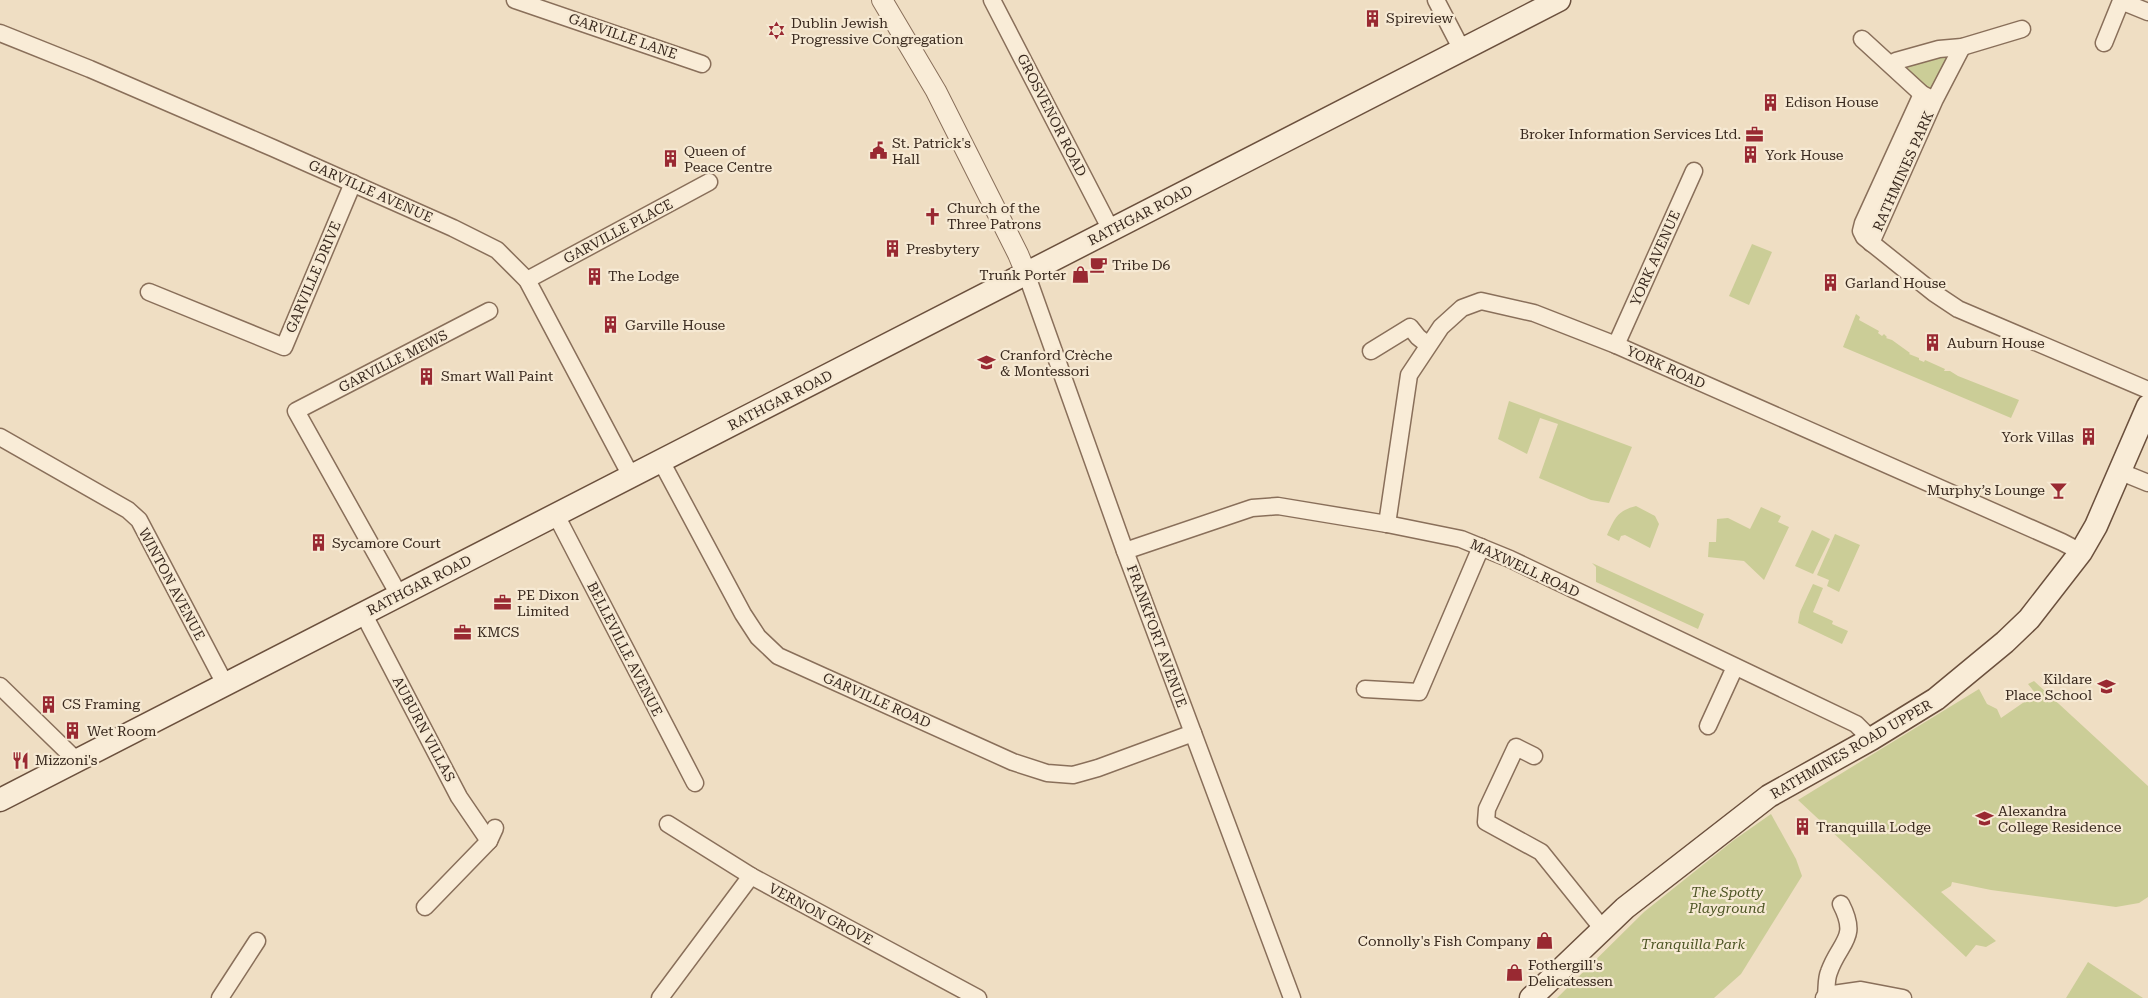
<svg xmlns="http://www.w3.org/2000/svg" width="2148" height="998" viewBox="0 0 2148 998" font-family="'Roboto Serif',serif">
	<rect width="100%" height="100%" fill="#efdec3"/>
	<g fill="#cbcd97">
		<path d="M1946,55L1949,57L1937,88L1927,91L1905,72L1903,63Z"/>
		<path d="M1752,244L1772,252L1749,305L1729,296Z"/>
		<path d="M1856,314L1860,317L1859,320L1879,331L1878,333L1882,336L1884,334L1887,337L1886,338L1892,340L1910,353L1909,354L1919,358V360L1924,362L1925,360L1945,369L1944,371H1950L1958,376L2019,400L2011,418L1843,347Z"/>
		<path d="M1509,401L1632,447L1609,503L1591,500L1539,478L1558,424L1540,418L1527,454L1498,439Z"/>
		<path d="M1636,506L1655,516L1659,524L1650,548L1625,535L1621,536L1619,541L1607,535C1615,518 1617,511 1636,506Z"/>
		<path d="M1761,507L1781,516L1778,522L1789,527L1764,580L1744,561L1708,557L1709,542H1716L1717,519L1728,518L1750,529Z"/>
		<path d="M1812,530L1830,539L1813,574L1795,566Z"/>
		<path d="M1835,534L1860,545L1839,592L1827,586L1829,580L1817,575Z"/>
		<path d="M1592,563L1704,614L1698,629L1596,582V567Z"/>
		<path d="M1813,584L1823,588L1813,612L1833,621L1832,624L1848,631L1842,644L1798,623L1800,612Z"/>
		<path d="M2034,681L2148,786V897L2139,903L2116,907L1991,890L1952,882L1951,886L1941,892L1996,941L1986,947L1976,945L1966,957L1798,800L1979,689L1987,704L1997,709L2001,718L2036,694L2028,684Z"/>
		<path d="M1771,814L1796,859L1802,876L1741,974L1714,998H1557L1644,912L1734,840Z"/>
		<path d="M2088,962L2143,998H2066Z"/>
	</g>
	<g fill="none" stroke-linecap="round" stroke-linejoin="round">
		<defs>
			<g id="minor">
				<path d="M515,0L702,64"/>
				<path d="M992,0L1111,230"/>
				<path d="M1436,0L1462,50"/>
				<path d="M0,33L90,69L273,148L453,228L497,250L527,280L631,476"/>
				<path d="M1862,39L1922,94L1930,98"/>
				<path d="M2104,43L2121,1L2148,12"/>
				<path d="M1892,66L1896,61L1939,49L1962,47L2022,29"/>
				<path d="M1922,94L1863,223L1861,231L1864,237L1934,293L1958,309L2148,390"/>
				<path d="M1871,243L1935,99L1962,47"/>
				<path d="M1026,273L1125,551L1292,998"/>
				<path d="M527,280L709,182"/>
				<path d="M149,292L284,347L353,183"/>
				<path d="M1616,345L1694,171"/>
				<path d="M1371,351L1410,327L1418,337L1428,345"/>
				<path d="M0,437L128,510L139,520L225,684"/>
				<path d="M661,461L743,614L758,637L778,656L1013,762L1047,773L1073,775L1098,768L1193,733"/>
				<path d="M2121,472L2148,483"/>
				<path d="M556,515L695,783"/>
				<path d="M1387,524L1409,375L1441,327L1462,308L1481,301L1534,313L1616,345L2062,542L2081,552"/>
				<path d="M1125,551L1252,508L1278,506L1387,524L1461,539L1510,559L1856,724L1871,739"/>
				<path d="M399,595L296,411L489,311"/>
				<path d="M363,613L459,797L489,841"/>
				<path d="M0,686L77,761"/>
				<path d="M1365,689L1419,692L1481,547"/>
				<path d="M1708,726L1735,667"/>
				<path d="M1534,756L1516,747L1487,809L1486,822L1541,852L1602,928"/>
				<path d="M668,824L751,876L978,998"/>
				<path d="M425,907L489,841L495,828"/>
				<path d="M1826,995L1861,990L1903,998"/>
				<path d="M220,998L257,941"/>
				<path d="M660,998L751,876"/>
				<path d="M1824,998L1826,995C1827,988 1826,979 1829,972C1840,941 1859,939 1841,904"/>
			</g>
			<path id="tertiary" d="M882,0L936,91L1018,254L1026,273"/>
			<g id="secondary">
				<path d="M0,800L1559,0"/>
				<path d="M1531,998L1625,908L1769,796L1871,739L1936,699L2005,642L2029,619L2081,552L2096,526L2148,406"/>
			</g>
		</defs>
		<use href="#minor" stroke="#896f5a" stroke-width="19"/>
		<use href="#tertiary" stroke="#896f5a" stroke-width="22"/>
		<use href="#secondary" stroke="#6b503d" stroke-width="25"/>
		<use href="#minor" stroke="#f9ecd7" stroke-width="16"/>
		<use href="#tertiary" stroke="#f9ecd7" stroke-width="20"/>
		<use href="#secondary" stroke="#f9ecd7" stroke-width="22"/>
	</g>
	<defs>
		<symbol id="building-bare" viewBox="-9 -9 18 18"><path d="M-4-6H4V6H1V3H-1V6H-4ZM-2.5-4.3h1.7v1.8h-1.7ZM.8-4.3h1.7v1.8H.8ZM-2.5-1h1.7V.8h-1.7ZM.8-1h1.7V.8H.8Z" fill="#992932" stroke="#f6e9d3" stroke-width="2.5" paint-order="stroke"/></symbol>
		<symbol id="synagogue-bare" viewBox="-9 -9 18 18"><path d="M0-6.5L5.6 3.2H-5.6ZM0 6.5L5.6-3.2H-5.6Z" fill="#992932" stroke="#f6e9d3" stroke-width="2.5" paint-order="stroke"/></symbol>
		<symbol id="office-bare" viewBox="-9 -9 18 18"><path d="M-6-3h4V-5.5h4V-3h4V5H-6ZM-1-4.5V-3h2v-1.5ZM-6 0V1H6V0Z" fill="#992932" stroke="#f6e9d3" stroke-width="2.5" paint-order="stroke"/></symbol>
		<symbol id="civic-bare" viewBox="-9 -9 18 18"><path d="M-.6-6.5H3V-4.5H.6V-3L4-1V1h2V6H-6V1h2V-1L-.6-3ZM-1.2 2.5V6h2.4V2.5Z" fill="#992932" stroke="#f6e9d3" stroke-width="2.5" paint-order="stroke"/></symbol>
		<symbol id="church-bare" viewBox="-9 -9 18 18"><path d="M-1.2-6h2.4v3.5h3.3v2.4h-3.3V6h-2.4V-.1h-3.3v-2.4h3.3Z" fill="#992932" stroke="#f6e9d3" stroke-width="2.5" paint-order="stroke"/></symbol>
		<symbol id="cafe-bare" viewBox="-9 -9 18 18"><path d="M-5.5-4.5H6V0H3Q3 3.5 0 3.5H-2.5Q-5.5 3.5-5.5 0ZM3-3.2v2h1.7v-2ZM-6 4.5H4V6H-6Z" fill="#992932" stroke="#f6e9d3" stroke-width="2.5" paint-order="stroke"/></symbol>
		<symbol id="shop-bare" viewBox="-9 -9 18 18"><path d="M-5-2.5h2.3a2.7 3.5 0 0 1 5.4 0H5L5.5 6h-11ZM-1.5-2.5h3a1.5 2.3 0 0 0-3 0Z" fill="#992932" stroke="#f6e9d3" stroke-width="2.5" paint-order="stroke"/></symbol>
		<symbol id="school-bare" viewBox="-9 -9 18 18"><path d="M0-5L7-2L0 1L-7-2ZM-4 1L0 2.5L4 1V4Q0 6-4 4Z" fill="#992932" stroke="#f6e9d3" stroke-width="2.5" paint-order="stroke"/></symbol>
		<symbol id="bar-bare" viewBox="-9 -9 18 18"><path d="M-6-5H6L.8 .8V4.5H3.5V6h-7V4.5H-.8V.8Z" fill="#992932" stroke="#f6e9d3" stroke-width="2.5" paint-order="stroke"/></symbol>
		<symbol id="restaurant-bare" viewBox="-9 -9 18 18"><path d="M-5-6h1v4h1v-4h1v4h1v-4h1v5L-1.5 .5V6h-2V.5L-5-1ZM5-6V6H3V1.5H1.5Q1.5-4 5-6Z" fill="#992932" stroke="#f6e9d3" stroke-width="2.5" paint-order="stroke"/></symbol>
	</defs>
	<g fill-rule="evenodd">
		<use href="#building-bare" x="1360" y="6" width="25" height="25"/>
		<use href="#synagogue-bare" x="764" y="18" width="25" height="25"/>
		<use href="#building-bare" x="1758" y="90" width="25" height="25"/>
		<use href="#office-bare" x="1742" y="122" width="25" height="25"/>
		<use href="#civic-bare" x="866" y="138" width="25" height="25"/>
		<use href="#building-bare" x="1738" y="142" width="25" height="25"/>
		<use href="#building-bare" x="658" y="146" width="25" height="25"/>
		<use href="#church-bare" x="920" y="204" width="25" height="25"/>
		<use href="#building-bare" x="880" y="236" width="25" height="25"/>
		<use href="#cafe-bare" x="1086" y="252" width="25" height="25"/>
		<use href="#shop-bare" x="1068" y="262" width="25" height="25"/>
		<use href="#building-bare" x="582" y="264" width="25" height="25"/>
		<use href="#building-bare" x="1818" y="270" width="25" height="25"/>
		<use href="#building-bare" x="598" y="312" width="25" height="25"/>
		<use href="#building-bare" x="1920" y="330" width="25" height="25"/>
		<use href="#school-bare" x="974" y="350" width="25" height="25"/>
		<use href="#building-bare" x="414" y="364" width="25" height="25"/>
		<use href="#building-bare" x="2076" y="424" width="25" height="25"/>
		<use href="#bar-bare" x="2046" y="478" width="25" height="25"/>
		<use href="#building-bare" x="306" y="530" width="25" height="25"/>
		<use href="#office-bare" x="490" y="590" width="25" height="25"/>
		<use href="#office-bare" x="450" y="620" width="25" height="25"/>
		<use href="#school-bare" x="2094" y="674" width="25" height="25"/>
		<use href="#building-bare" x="36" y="692" width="25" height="25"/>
		<use href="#building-bare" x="60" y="718" width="25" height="25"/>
		<use href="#restaurant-bare" x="8" y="748" width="25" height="25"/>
		<use href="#school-bare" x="1972" y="806" width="25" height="25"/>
		<use href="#building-bare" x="1790" y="814" width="25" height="25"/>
		<use href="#shop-bare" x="1532" y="928" width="25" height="25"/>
		<use href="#shop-bare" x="1502" y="960" width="25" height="25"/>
	</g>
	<g text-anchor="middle" stroke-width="4.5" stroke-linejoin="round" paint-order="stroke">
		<g font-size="14" fill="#39291e" stroke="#f6e9d3" text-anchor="start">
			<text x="1386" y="23">Spireview</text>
			<text x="791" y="28">Dublin Jewish<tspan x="791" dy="16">Progressive Congregation</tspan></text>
			<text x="1785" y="107">Edison House</text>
			<text x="1741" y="139" text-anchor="end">Broker Information Services Ltd.</text>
			<text x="892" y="148">St. Patrick's<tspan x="892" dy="16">Hall</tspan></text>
			<text x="684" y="156">Queen of<tspan x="684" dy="16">Peace Centre</tspan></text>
			<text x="1765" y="160">York House</text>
			<text x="947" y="213">Church of the<tspan x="947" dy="16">Three Patrons</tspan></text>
			<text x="906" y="254">Presbytery</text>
			<text x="1112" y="270">Tribe D6</text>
			<text x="1066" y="280" text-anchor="end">Trunk Porter</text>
			<text x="608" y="281">The Lodge</text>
			<text x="1845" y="288">Garland House</text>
			<text x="625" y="330">Garville House</text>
			<text x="1947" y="348">Auburn House</text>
			<text x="1000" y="360">Cranford Crèche<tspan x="1000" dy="16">&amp; Montessori</tspan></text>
			<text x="441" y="381">Smart Wall Paint</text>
			<text x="2074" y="442" text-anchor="end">York Villas</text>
			<text x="2045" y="495" text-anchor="end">Murphy’s Lounge</text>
			<text x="332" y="548">Sycamore Court</text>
			<text x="517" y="600">PE Dixon<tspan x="517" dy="16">Limited</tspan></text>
			<text x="477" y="637">KMCS</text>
			<text x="2092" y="684" text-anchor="end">Kildare<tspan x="2092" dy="16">Place School</tspan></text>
			<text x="62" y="709">CS Framing</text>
			<text x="87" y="736">Wet Room</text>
			<text x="35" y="765">Mizzoni's</text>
			<text x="1998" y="816">Alexandra<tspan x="1998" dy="16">College Residence</tspan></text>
			<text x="1816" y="832">Tranquilla Lodge</text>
			<text x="1531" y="946" text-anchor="end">Connolly's Fish Company</text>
			<text x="1528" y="970">Fothergill's<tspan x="1528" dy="16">Delicatessen</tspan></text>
		</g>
		<g font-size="14" fill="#39291e" stroke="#f6e9d3">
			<text transform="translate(623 36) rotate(19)" y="5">GARVILLE LANE</text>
			<text transform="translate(1052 115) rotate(63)" y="5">GROSVENOR ROAD</text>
			<text transform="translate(1903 171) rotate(-66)" y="5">RATHMINES PARK</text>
			<text transform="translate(371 191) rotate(24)" y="5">GARVILLE AVENUE</text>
			<text transform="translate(1140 215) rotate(-27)" y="5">RATHGAR ROAD</text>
			<text transform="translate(618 231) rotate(-28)" y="5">GARVILLE PLACE</text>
			<text transform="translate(1655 258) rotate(-66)" y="5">YORK AVENUE</text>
			<text transform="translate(313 277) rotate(-67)" y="5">GARVILLE DRIVE</text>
			<text transform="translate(393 361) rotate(-27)" y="5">GARVILLE MEWS</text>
			<text transform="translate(1666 367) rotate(24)" y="5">YORK ROAD</text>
			<text transform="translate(780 400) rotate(-27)" y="5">RATHGAR ROAD</text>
			<text transform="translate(1525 568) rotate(25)" y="5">MAXWELL ROAD</text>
			<text transform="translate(172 584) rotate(62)" y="5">WINTON AVENUE</text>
			<text transform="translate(419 585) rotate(-27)" y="5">RATHGAR ROAD</text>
			<text transform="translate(1157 636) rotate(70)" y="5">FRANKFORT AVENUE</text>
			<text transform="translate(625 649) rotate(63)" y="5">BELLEVILLE AVENUE</text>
			<text transform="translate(877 700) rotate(24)" y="5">GARVILLE ROAD</text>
			<text transform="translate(424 729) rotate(62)" y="5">AUBURN VILLAS</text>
			<text transform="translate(1851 749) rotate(-30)" y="5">RATHMINES ROAD UPPER</text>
			<text transform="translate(821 914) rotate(28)" y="5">VERNON GROVE</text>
		</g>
		<g font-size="14" font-style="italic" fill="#4d5524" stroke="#f6e9d3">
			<text x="1727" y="897">The Spotty<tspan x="1727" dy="16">Playground</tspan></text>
			<text x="1693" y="949">Tranquilla Park</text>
		</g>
	</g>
</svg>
